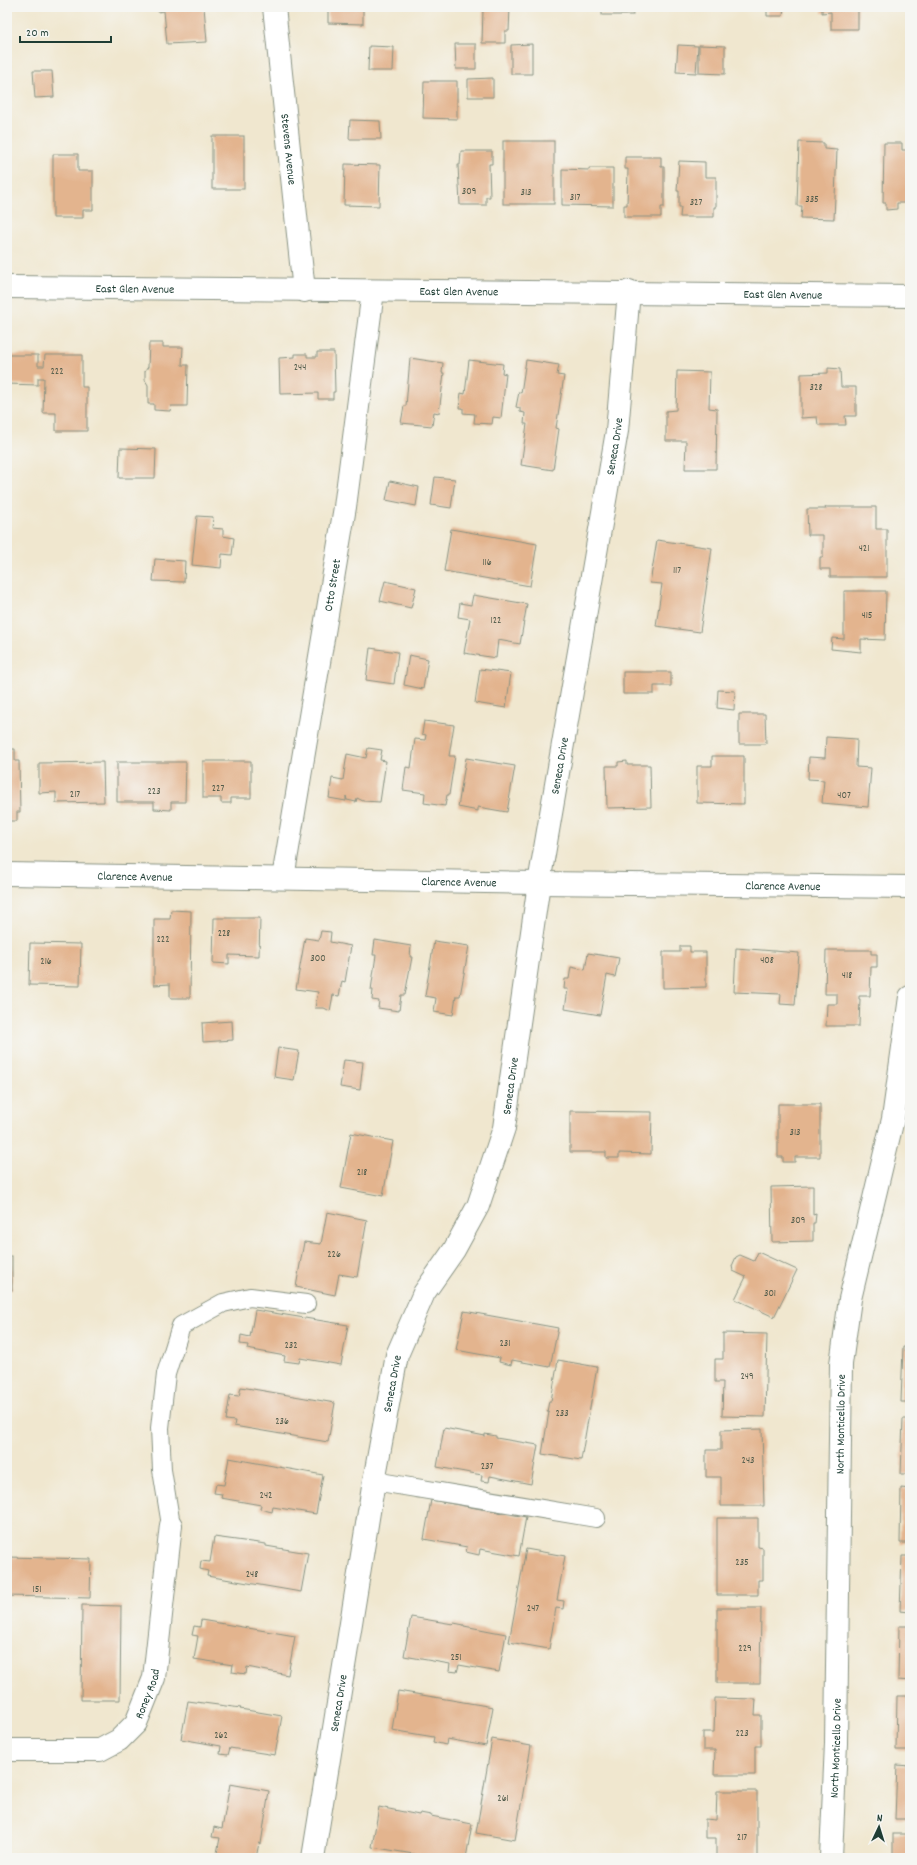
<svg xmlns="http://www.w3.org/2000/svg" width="917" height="1865" viewBox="0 0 917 1865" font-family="Dekko,sans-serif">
	<rect width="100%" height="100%" fill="#f6f6f2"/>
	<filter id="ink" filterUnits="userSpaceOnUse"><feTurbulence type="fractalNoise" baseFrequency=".025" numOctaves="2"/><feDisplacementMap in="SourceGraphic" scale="8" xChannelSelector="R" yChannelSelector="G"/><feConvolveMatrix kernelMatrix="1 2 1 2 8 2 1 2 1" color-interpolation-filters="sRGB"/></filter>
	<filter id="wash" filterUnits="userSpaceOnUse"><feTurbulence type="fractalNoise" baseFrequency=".012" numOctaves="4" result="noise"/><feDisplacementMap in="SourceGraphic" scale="16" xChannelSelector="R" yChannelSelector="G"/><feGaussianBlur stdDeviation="0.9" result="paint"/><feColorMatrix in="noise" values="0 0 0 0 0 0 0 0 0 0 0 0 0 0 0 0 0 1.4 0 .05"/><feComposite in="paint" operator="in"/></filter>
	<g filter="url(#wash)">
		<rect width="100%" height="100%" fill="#f0e7cf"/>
		<g id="blocks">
			<g fill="#e3b48e">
				<path d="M158,7H204L207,42L167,44L164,11L158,12Z"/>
				<path d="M328,7H363V24L328,23Z"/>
				<path d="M480,7H510L509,31H505V43H482L483,9Z"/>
				<rect x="602" y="7" width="31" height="8"/>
				<path d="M767,7H784L783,16H767Z"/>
				<path d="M822,7H858V29H831V12L822,13Z"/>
				<path d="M455,44H476V69H456Z"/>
				<path d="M532,44V74H511V45Z"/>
				<path d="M678,45L698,46L696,73L676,72Z"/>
				<path d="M699,45L725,46V74L699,73Z"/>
				<path d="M369,46L394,47L393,71H368Z"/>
				<path d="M33,71H52L54,97L35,98Z"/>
				<path d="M493,78V97H468V79Z"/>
				<path d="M424,81H457V119L423,118Z"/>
				<path d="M350,120L380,121L381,139H349Z"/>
				<rect x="212" y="136" width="32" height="53"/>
				<rect x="503" y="141" width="51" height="63"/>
				<path d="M799,142L824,143V149L837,150L834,219L801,218L802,206H797Z"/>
				<path d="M884,143H902V150H910V203H897V209L886,210V203H883Z"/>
				<path d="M461,151H492V164H489L490,197H486V205H460L458,165H460Z"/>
				<path d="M53,154H78V171H93V210H83V218H53Z"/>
				<path d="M625,157H661V167H664V207H661V217H624V205H627L628,169H625Z"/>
				<path d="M679,161L705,162V177H716V207H714V217H680L681,207H679V191H677Z"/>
				<path d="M345,164L380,165L379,206L344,205Z"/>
				<path d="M589,168H613V206L562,205V169L589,170Z"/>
				<path d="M149,343H163V347H183L182,365H188L187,406H171L170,411L154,410V404H148V385L145,380V371L148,367Z"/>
				<path d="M317,352H334L335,392H333V399H318V393L280,394L279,358L295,357V354H307V357H317Z"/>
				<path d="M7,355H38V366H44L45,355H82V387H87V431H56V413H43L44,378H38V385L7,384Z"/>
				<path d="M410,358L443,363L442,373H444L439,413L434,412L432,426L401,423L404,406H406Z"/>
				<path d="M469,360L503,364L502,373L506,374L501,418L493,417L492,424L474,423L475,414L463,413V408H459L461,393L465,394Z"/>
				<path d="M526,360L559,365L557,375L564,376L556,428L559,429L553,470L521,465L527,424H524L525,413L520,412V408L516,407L519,392L521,393Z"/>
				<path d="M828,368L840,369L841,387H856V416H845L846,425H818L817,417L801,418V374L828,373Z"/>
				<path d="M677,371L710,372L709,408L717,409L716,469H685L686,441H666V411L676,410Z"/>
				<path d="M120,448L156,449L155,478H119Z"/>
				<path d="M435,477L455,479L451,508L431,505Z"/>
				<path d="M390,481L419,487L416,506L386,500Z"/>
				<path d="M825,507H876V529H887V577H830V569H820V557H823V535H808L807,509H826Z"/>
				<path d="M197,516L213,517L212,528L223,529V536L234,538L232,555L222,554L221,568L192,565Z"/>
				<path d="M451,529L537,544L530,586L444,571Z"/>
				<path d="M657,540L712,548L700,632L656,626L662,584L650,583Z"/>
				<path d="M155,559L185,561L184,582L153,581Z"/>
				<path d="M385,581L416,588L411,608L380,601Z"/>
				<path d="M844,591H886L885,640L861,639V652L831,649L832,638L844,639Z"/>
				<path d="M473,595L527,604L520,644L498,640L496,658L464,653L470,619L458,617L460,603L471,605Z"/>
				<path d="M370,648L398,652L394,684L366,680Z"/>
				<path d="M409,655L428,659L423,689L404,685Z"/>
				<path d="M480,669L511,673L506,708L475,703Z"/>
				<path d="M623,672H671V686H654V694H623Z"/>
				<path d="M718,690L735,691L734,710L717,708Z"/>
				<path d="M739,714H765L766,744H739Z"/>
				<path d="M424,721L454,725L449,756H455L449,795H447L445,806L424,803L425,793L403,790L406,767L411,768L415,739L425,740L426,735L422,734Z"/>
				<path d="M826,737L857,739L856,767L871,768L868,807L822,803L824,780L808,779L809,757L825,758Z"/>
				<path d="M368,748L382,750L380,760L386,761L380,802L363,801L357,798L356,802L347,800L346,796V801L329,798L332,778L343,780L347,754L366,758Z"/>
				<path d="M7,749H15V761H19L20,812H17V821H7Z"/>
				<path d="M712,756H744V804L697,803V766H712Z"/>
				<path d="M466,758L515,766L507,812L478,807V811L458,807Z"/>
				<path d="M203,761H251V798H231V803H221V798H203Z"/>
				<path d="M627,761V765H650L651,807L607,808L606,766H618V762Z"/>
				<path d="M103,762L104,802L56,803V792L39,793V763Z"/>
				<path d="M117,762H186L185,802H171V810L154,809V802H117Z"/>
				<path d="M171,910L191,911L190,998H170V984L154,985V919H170Z"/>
				<path d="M214,918H260L259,956L229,955V964L213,963Z"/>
				<path d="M321,931L331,932L330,942L351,946L345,982L342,981L339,996L333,995L330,1011L324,1008H315L318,992L296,989L305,938L319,940Z"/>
				<path d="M375,940L411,946L410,957H412L405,995H401L399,1011L378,1008L379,1001L372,1000L373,990H371L376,955H373Z"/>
				<path d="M434,941L469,946L460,996H456L453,1015L434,1012L436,998L425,996Z"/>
				<path d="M30,943L81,944L80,986L29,985Z"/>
				<path d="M680,946H690V952H706V987L663,988V952H680Z"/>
				<path d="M736,948L799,953L795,1005L780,1004L781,994L734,992Z"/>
				<path d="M826,950H871V954H877V967H871L870,996H859V999H860L859,1026H826L827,1004H837V994H825Z"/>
				<path d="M588,953L619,958L615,977L607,975L600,1015L565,1009L568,989H564L565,979H569L571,967L585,970Z"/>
				<path d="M232,1021L233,1040L203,1042L202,1023Z"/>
				<path d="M278,1048L299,1051L294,1080L274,1077Z"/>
				<path d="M344,1060L363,1062L360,1090L340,1087Z"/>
				<path d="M778,1104H820V1157H795V1162H783V1157H778Z"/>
				<path d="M570,1111L652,1112L651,1154L619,1153V1158H606V1152H570Z"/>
				<path d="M351,1133L393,1141L383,1196L341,1188Z"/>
				<path d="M813,1186V1215L816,1214L815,1223H813V1241L772,1242L771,1187Z"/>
				<path d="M327,1212L367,1220L357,1277L339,1274L335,1295L296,1287L304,1242L321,1244Z"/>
				<path d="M758,1252L797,1270L774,1317L735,1299L746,1277L733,1271L732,1266L736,1257L740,1255L754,1261Z"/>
				<rect x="7" y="1256" width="5" height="34"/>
				<path d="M255,1310L348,1325L341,1365L300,1358L299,1363L284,1361L285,1356L247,1349L248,1345L240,1344L241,1335L250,1337Z"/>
				<path d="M464,1311L558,1328L550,1367L512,1360L511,1365L499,1362L500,1358L456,1350Z"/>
				<path d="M723,1333L767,1334L765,1417L722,1416L723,1382H715V1359H723Z"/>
				<path d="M903,1347H910V1402H901Z"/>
				<path d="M558,1360L597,1367L581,1460L542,1454L549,1412H547L549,1401H551Z"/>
				<path d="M241,1387L335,1403L328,1442L234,1426L235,1421L226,1420L230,1395L239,1396Z"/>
				<path d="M903,1419H910V1474H901Z"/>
				<path d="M444,1428L485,1436V1434L496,1436V1438L538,1445L531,1484L490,1476L489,1482L481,1481L482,1475L437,1467Z"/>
				<path d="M762,1429L764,1506H721V1477H706V1450H721V1430Z"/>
				<path d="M229,1458L323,1475L316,1514L273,1507L272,1512L260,1509L261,1505L221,1498L222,1494L214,1493L216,1484L224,1485Z"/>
				<path d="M901,1488L910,1489V1543H900Z"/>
				<path d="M431,1500L526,1517L519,1556L480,1549L479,1555L466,1552L467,1547L424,1539Z"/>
				<path d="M717,1518H758V1547L763,1548V1580H758V1595H717Z"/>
				<path d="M214,1537L266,1544V1546L308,1553L301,1592L207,1576L208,1571L200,1569L201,1561L210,1562Z"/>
				<path d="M526,1549L565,1556L557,1600L564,1601L563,1609L556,1608L549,1649L509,1642Z"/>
				<path d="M902,1556H910V1612L900,1611Z"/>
				<path d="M7,1557L91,1559L90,1598L7,1596Z"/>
				<path d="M82,1605L121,1606L120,1700H81Z"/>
				<path d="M717,1608H761L760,1683H717Z"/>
				<path d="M411,1617L453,1624L454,1623L464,1625V1626L506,1634L499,1672L459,1665L457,1672L449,1671L450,1664L404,1656Z"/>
				<path d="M201,1620L295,1636L288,1675L247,1667L246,1674L232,1672L233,1665L194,1659L198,1636L192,1635L194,1626L200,1627Z"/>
				<path d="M899,1626H910V1681L898,1680Z"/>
				<path d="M398,1691L493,1707L486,1746L447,1739L446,1745L433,1742L434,1737L392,1730Z"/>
				<path d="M897,1696H910V1750H896Z"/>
				<path d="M715,1698L756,1699L755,1715H761V1746H755V1775H714L715,1750H703V1732H714Z"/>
				<path d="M188,1701L241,1708L240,1709L282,1716L275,1755L230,1748L228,1755L220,1754L221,1746L181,1739Z"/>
				<path d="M492,1739L531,1746L515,1840L476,1833Z"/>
				<path d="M897,1765L910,1766V1819H895Z"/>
				<path d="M230,1784L269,1791L261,1844L259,1843L256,1858H216L220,1838L212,1837L214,1827L222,1829Z"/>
				<path d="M717,1791H757V1858H716V1838H705V1819L716,1820Z"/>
				<path d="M379,1807L419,1815L420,1813L431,1815V1816L472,1824L466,1858H437L372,1847Z"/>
				<rect x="893" y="1834" width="17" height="24"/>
			</g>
		</g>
	</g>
	<g filter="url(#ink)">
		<use href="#blocks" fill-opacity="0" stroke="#889282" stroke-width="1"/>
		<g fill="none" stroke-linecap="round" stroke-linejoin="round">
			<defs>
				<g id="service">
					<path d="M374,1481L596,1518"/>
					<path d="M171,1525L162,1470L160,1428L166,1374L181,1326L223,1303L250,1297L306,1304"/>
				</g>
				<g id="minor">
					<path id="s1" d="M274,7L304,291"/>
					<path id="s2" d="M7,287C308,291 609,291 910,296"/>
					<path id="s3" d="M7,874L539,883L910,887"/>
					<path id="s4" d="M283,878L345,507L373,291"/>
					<path id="s5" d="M7,1750H100L119,1740L136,1723L154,1678L171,1525"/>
					<path id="s6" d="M313,1858L374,1481L397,1355L424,1293L454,1250L478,1206L504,1128L539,883L617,431L629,291"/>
					<path id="s7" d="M831,1858L836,1743L841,1364L850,1299L893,1119L910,997"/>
				</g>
			</defs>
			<use href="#service" stroke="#889282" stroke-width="20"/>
			<use href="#minor" stroke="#889282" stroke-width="24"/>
			<use href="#service" stroke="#fff" stroke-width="18"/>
			<use href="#minor" stroke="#fff" stroke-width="22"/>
		</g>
	</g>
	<g text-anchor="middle" stroke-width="3.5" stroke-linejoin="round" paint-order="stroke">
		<g font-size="10" fill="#505b4a">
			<text x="469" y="194">309</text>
			<text x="526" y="195">313</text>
			<text x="575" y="200">317</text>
			<text x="812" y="202">335</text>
			<text x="696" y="205">327</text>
			<text x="300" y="370">244</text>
			<text x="57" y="374">222</text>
			<text x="816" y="390">328</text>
			<text x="864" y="551">421</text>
			<text x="487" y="565">116</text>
			<text x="677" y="573">117</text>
			<text x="867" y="618">415</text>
			<text x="496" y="623">122</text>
			<text x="218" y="791">227</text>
			<text x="154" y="794">223</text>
			<text x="75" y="797">217</text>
			<text x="844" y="798">407</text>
			<text x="224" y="936">228</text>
			<text x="163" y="942">222</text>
			<text x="318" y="961">300</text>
			<text x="767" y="963">408</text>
			<text x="46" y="964">216</text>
			<text x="847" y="978">418</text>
			<text x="795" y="1135">313</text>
			<text x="362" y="1175">218</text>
			<text x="798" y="1223">309</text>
			<text x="334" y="1257">226</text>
			<text x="770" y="1296">301</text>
			<text x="505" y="1346">231</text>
			<text x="291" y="1348">232</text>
			<text x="747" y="1379">249</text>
			<text x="562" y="1416">233</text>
			<text x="282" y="1424">236</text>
			<text x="748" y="1463">243</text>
			<text x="487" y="1469">237</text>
			<text x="266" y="1498">242</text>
			<text x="742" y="1565">235</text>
			<text x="252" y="1577">248</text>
			<text x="37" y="1592">151</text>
			<text x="533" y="1611">247</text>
			<text x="745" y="1651">229</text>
			<text x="456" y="1660">251</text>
			<text x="742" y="1736">223</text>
			<text x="221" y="1738">262</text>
			<text x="503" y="1801">261</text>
			<text x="742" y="1840">217</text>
		</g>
		<g font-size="12" fill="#1f3d34" stroke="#f6f6f2">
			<text dy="4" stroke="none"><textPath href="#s1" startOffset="143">Stevens Avenue</textPath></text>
			<text dy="4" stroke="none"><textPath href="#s2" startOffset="128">East Glen Avenue</textPath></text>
			<text dy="4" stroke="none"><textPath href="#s2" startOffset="452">East Glen Avenue</textPath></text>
			<text dy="4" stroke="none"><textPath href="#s2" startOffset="776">East Glen Avenue</textPath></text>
			<text dy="4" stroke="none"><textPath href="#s6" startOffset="1453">Seneca Drive</textPath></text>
			<text dy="4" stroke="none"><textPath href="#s4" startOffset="297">Otto Street</textPath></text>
			<text dy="4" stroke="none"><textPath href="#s6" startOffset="1129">Seneca Drive</textPath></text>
			<text dy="4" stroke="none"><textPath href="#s3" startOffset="128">Clarence Avenue</textPath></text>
			<text dy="4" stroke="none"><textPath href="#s3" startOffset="452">Clarence Avenue</textPath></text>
			<text dy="4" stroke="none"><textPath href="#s3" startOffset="776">Clarence Avenue</textPath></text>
			<text dy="4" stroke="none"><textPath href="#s6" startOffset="805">Seneca Drive</textPath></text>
			<text dy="4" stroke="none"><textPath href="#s6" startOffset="481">Seneca Drive</textPath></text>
			<text dy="4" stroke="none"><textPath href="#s7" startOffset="434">North Monticello Drive</textPath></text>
			<text dy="4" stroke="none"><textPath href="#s5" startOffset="170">Roney Road</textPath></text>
			<text dy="4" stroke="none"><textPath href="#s6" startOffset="157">Seneca Drive</textPath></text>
			<text dy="4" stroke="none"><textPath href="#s7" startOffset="110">North Monticello Drive</textPath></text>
		</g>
	</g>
	<rect width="917" height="1865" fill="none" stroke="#f6f6f2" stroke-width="24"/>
	<g transform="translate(879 1827) rotate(4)" stroke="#f6f6f2" stroke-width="3" paint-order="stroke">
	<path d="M0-3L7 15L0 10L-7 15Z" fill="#1f3d34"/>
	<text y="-6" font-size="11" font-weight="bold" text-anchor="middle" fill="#1f3d34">N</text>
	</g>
	<path d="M20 36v6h91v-6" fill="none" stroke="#1f3d34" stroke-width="2"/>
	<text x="26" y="36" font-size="12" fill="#1f3d34" stroke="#f6f6f2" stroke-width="3" paint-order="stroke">20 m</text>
</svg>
